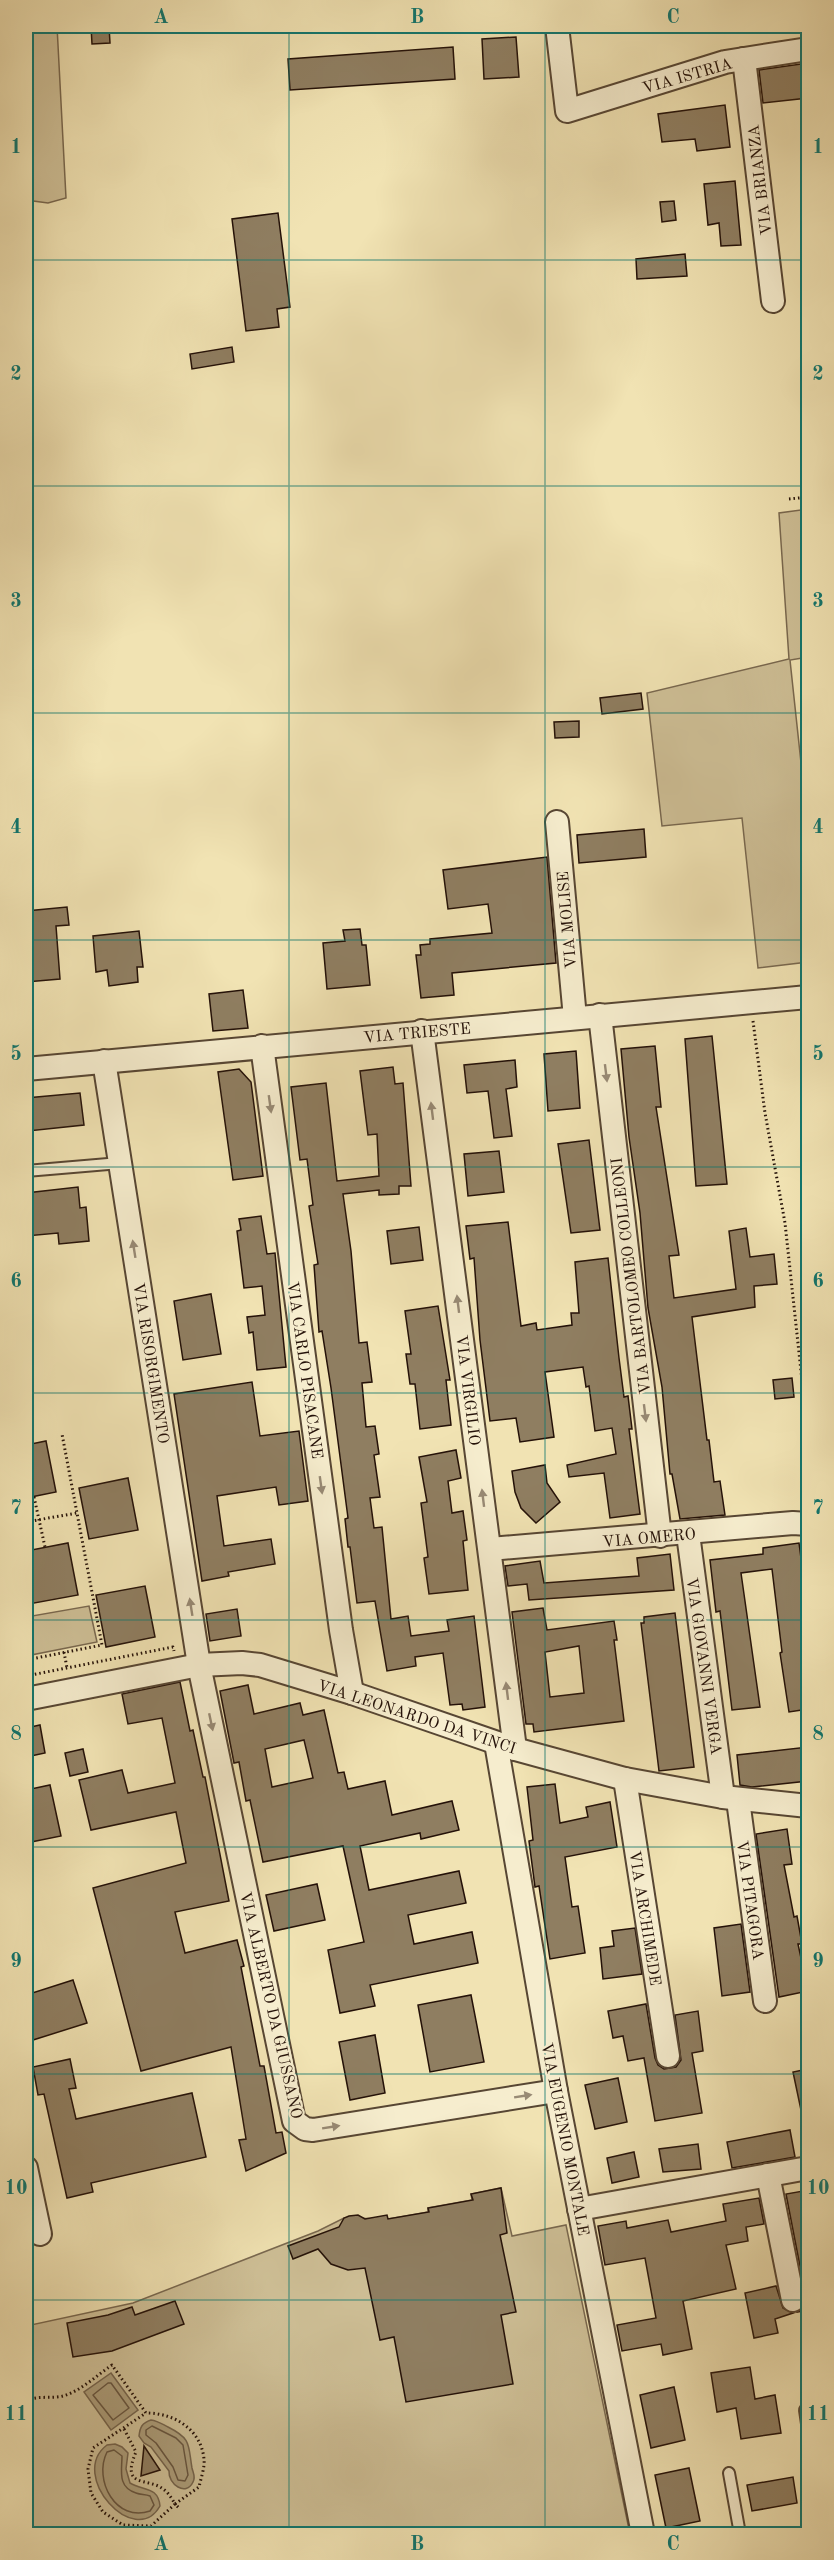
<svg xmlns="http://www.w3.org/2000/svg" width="834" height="2560" font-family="'Old Standard TT',serif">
  <rect width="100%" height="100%" fill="#f1e3b3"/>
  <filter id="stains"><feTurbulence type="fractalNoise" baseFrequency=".00333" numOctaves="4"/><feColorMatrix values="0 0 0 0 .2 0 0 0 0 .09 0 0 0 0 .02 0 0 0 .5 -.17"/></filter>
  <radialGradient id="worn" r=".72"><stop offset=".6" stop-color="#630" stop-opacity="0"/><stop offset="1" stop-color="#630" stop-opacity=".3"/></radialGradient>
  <!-- green -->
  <g fill="#cebf96" stroke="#79684f" stroke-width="1.5">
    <path d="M26,26H57L66,198L48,203L26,200Z"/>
    <path d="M808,509V657L790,660L808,828V962L758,968L742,818L662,826L647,693L789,659L779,513Z"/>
    <path d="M89,1606L97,1642L31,1655L26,1617Z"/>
    <path d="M501,2188L512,2236L566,2225L630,2534H26V2326L133,2303L318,2231L344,2218L388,2219L428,2212V2208L472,2200L471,2194Z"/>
  </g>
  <!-- water -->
  <g fill="#ab9c79" stroke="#75644c" stroke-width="1.5">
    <path d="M111,2373L138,2410L111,2430L84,2392Z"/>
    <path d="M151,2420C158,2421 162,2424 168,2427C192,2439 188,2445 192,2468C193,2473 196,2477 193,2482C186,2497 168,2484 169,2471L151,2447L144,2443L139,2436C140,2427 142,2423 151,2420Z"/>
    <path d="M115,2444L122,2447L128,2453L126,2469L130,2483C143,2491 158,2486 160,2506C135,2550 67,2475 107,2445Z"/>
  </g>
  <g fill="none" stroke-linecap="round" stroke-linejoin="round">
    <!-- shore -->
    <g stroke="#685640" stroke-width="1.5">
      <path d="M108,2383H111L129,2408L113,2420L93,2395Z"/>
      <path d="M152,2426L176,2438L183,2445L188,2475L185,2481L178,2480L173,2467L156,2443L146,2435V2430Z"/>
      <path d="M114,2450L122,2456C122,2470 117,2487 136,2493C141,2495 145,2494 150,2496L154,2505L150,2511C116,2523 93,2480 107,2452Z"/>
    </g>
  </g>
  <!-- building -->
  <g fill="#8f7e61" stroke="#241108" stroke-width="1.5" fill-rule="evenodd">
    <path d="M91,26H109L110,43L92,44Z"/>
    <path d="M516,37L519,77L484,79L482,39Z"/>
    <path d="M453,47L455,79L290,90L288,59Z"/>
    <path d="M808,63V98L763,103L759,70Z"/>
    <path d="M725,105L730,147L697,151L695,139L662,142L658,114Z"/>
    <path d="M735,181L741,245L721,246L719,223L708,225L704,184Z"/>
    <path d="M674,201L676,220L662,222L660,202Z"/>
    <path d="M278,213L290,307L277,309L279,327L246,331L232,219Z"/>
    <path d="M685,254L687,276L637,279L636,259Z"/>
    <path d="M232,347L234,362L192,369L190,354Z"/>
    <path d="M641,693L643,709L602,714L600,698Z"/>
    <path d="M579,721V737L555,738L554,722Z"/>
    <path d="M644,829L646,857L579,863L577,835Z"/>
    <path d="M547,857L556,963L452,973L454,995L421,998L416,955H421L420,945L430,944V939L492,933L488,904L448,909L443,870Z"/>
    <path d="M67,907L69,925L56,926L60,979L26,982V911Z"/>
    <path d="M360,929L362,945H366L370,985L327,989L323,943L345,941L343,930Z"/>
    <path d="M139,931L143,967H137L138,982L109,986L107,970L96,972L93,936Z"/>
    <path d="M243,990L248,1028L213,1031L209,994Z"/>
    <path d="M712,1036L727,1184L696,1186L685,1039Z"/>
    <path d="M655,1046L661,1107H656L679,1255L669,1256L674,1298L736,1289L729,1231L746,1228L750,1257L774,1254L777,1284L754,1286L755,1307L692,1317L707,1440H709L714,1482L720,1481L725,1515L680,1519L672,1474H670L662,1387L648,1308L640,1213L629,1137L621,1049Z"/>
    <path d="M576,1051L580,1108L548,1111L544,1054Z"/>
    <path d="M515,1060L517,1087L506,1089L512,1136L494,1138L488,1091L467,1093L464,1065Z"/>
    <path d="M393,1067L395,1084L403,1083L411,1186H399V1194L379,1195V1190L343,1194L351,1251L359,1343L367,1342L372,1382L362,1383L366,1427L375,1426L379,1454L374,1455L380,1497L370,1498L374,1528L382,1527L391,1619L408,1616L411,1636L449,1631L447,1620L474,1616L485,1707L463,1710L462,1704L450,1705L443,1653L415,1657L416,1666L387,1671L375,1601L357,1603L350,1547H348L345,1519L348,1518L331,1388L322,1331L319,1332L314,1265L318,1264L309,1206L313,1205L307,1159L300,1160L291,1087L326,1083L337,1181L379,1176L377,1134L368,1135L360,1071Z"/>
    <path d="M239,1069L251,1082L263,1176L233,1180L218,1072Z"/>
    <path d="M80,1093L84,1125L28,1131L26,1098Z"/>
    <path d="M589,1140L600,1230L571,1233L558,1144Z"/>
    <path d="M499,1151L504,1192L468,1196L464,1154Z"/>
    <path d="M78,1187L80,1208L86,1207L89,1241L59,1244L58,1233L26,1236V1193Z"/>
    <path d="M261,1216L267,1254L275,1253L286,1367L257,1370L253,1332L249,1333L247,1317L265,1315L262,1286L244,1288L237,1231L241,1230L239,1219Z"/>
    <path d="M508,1222L521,1326L536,1323L537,1330L572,1325L571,1313H579L575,1262L608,1258L619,1358L624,1397L628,1396L632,1429H629L640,1514L610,1518L604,1473L569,1477L567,1465L616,1454L612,1428L595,1431L589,1386L586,1387L583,1367L545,1372L554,1437L520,1442L516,1418L490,1421L480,1340L474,1258L470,1259L466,1226Z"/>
    <path d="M419,1227L423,1260L391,1264L387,1231Z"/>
    <path d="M211,1294L221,1354L183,1360L174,1301Z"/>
    <path d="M438,1306L450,1380H446L451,1425L420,1429L415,1384H410L406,1354H411L405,1311Z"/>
    <path d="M792,1378L794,1397L775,1399L773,1380Z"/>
    <path d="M252,1382L260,1436L299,1431L308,1501L279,1505L276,1487L217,1496L224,1546L271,1539L275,1564L228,1572L229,1576L202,1581L174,1394Z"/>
    <path d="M46,1441L56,1492L26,1498V1445Z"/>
    <path d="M456,1450L461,1478L448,1481L452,1513L463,1511L467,1540L463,1541L468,1590L429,1594L424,1558L428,1557L421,1503L427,1502L419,1457Z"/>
    <path d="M545,1465L547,1483L560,1502L536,1523L521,1508L515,1492L512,1471Z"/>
    <path d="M128,1478L138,1530L89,1539L79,1488Z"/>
    <path d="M68,1543L78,1595L29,1604L26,1587V1551Z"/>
    <path d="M799,1543L804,1581L807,1580L808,1589V1709L789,1712L780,1653L782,1652L772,1569L741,1573L760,1707L732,1710L720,1611L716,1612L710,1560L763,1554V1548Z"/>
    <path d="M670,1554L674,1590L529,1600L527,1584L508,1586L505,1566L540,1561L544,1583L639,1576L637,1558Z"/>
    <path d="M145,1586L155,1637L106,1647L96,1595Z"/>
    <path d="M543,1608L547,1630L614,1621L617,1640H614L624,1721L534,1732L533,1724H526L512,1612ZM579,1646L584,1693L550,1697L545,1652Z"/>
    <path d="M237,1609L241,1636L210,1641L206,1614Z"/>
    <path d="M675,1613L694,1767L659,1771L641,1623H644V1617Z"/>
    <path d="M180,1682L190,1731L193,1730L203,1777H205L229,1901L175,1912L185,1953L237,1940L244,1966L241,1967L260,2066H264L276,2133L282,2132L286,2153L246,2171L239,2140L246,2139L231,2047L141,2071L93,1888L186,1863L176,1812L91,1830L79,1780L122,1770L128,1793L175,1783L162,1718L128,1724L122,1694Z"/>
    <path d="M248,1685L254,1714L300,1703L303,1715L324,1710L338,1773L344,1772L348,1789L385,1781L392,1815L452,1801L459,1830L421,1839L420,1833L360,1846L369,1890L459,1871L466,1903L408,1915L414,1944L472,1932L478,1963L370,1985L375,2006L340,2013L328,1950L364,1942L343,1846L263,1862L250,1800L246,1801L239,1762L234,1763L220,1691ZM304,1740L313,1778L272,1787L265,1749Z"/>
    <path d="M40,1725L45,1753L26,1757V1728Z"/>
    <path d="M808,1747V1781L752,1787L740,1785L737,1755Z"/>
    <path d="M83,1749L88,1772L70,1776L65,1753Z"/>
    <path d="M555,1784L560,1823L588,1817L586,1807L610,1802L617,1847L565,1857L572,1907L578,1906L585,1953L550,1959L539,1886L535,1887L529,1841L533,1840L527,1787Z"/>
    <path d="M50,1785L61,1836L26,1843V1790Z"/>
    <path d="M787,1829L792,1864L784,1865L794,1917L797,1916L802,1944H798L808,1991L779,1997L756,1834Z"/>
    <path d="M317,1884L325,1920L274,1931L266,1895Z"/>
    <path d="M741,1924L750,1992L722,1996L714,1928Z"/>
    <path d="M635,1928L642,1974L603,1979L600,1948L614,1946L612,1931Z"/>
    <path d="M73,1980L87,2023L33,2040L28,2025L30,2024L26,2007V1995Z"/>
    <path d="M471,1995L484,2062L430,2072L418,2005Z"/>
    <path d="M646,2004L655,2058L658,2065L664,2069L676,2067L681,2060L675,2015L698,2011L703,2051L692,2053L702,2113L655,2121L644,2058L628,2061L623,2036L613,2038L608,2011Z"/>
    <path d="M375,2035L385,2093L350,2100L339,2042Z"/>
    <path d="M70,2059L76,2088L69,2089L76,2119L192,2093L206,2157L91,2183L93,2192L67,2198L44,2094L38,2095L33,2067Z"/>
    <path d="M808,2069V2114L802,2115L793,2072Z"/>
    <path d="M618,2078L627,2122L595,2129L585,2085Z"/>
    <path d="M790,2130L795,2157L732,2168L727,2142Z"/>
    <path d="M698,2144L701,2169L663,2172L659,2149Z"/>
    <path d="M634,2152L639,2177L612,2183L607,2158Z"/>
    <path d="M501,2188L507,2233L500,2235L516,2312L501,2315L513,2384L406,2402L394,2337L380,2340L365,2268L348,2270L331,2264L318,2249L293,2259L288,2246L339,2227L344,2218L349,2216L358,2215L365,2219L387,2215L388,2219L429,2212L428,2208L473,2200L471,2194Z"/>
    <path d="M803,2191L808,2218V2310L798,2312L806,2305V2297L786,2194Z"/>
    <path d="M759,2198L764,2224L746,2227L748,2241L726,2245L736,2289L683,2301L692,2349L663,2355L661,2344L622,2351L617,2325L656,2318L645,2258L605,2265L598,2226L626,2221L627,2228L668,2220L671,2232L726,2221L723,2204Z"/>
    <path d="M776,2286L783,2308L793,2313L775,2319L778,2333L754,2338L745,2293Z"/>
    <path d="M175,2301L184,2324L112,2351L73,2357L67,2323L108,2315L132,2307L135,2315Z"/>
    <path d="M750,2367L755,2399L775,2395L781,2433L741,2439L736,2408L717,2412L711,2373Z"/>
    <path d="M674,2387L685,2440L651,2448L640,2395Z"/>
    <path d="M144,2446L160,2470L141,2476Z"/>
    <path d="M689,2468L700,2521L666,2528L655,2475Z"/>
    <path d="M793,2477L797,2503L752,2511L747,2485Z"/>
  </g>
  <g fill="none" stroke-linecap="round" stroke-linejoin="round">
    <defs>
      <g id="service">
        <path d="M26,1171L120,1163"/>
        <path d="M805,2410L808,2431"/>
        <path d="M729,2473L740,2534"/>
      </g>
      <g id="minor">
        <path d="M557,26L567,111L725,62L808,49"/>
        <path d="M744,59L773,301"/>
        <path d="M557,822L575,1018"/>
        <path d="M600,1015L660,1536"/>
        <path d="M422,1031L515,1749"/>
        <path d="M262,1046L341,1630L352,1693"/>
        <path d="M104,1061L199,1665L294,2121L305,2129L313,2130L556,2091"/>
        <path d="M26,1069L808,997"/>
        <path d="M688,1534L723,1797"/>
        <path d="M490,1549L793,1523L808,1524"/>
        <path d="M26,1699L199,1665L242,1663L260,1665L352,1693L515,1749L625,1779L723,1797L808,1806"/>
        <path d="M496,1743L556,2091L643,2534"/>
        <path d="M625,1779L668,2056"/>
        <path d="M738,1800L765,2001"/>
        <path d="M26,2168L40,2234"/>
        <path d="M768,2175L793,2300"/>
        <path d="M579,2209L808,2168"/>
      </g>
    </defs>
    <!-- service casing -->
    <use href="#service" stroke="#574633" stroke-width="14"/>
    <!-- minor casing -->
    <use href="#minor" stroke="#574633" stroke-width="26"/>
    <!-- path -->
    <g stroke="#241108" stroke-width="3" stroke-dasharray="1.5 3" stroke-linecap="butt">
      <path d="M789,499L808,497"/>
      <path d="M753,1021L765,1113L785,1223L808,1436"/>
      <path d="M34,1497L45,1547"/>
      <path d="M26,1522L77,1513"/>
      <path d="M64,1652L67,1668"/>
      <path d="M26,1657V1660L102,1645L62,1434"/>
      <path d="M26,1676L173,1647L174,1651"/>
      <path d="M26,2401C37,2395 51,2399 63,2396C81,2391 97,2375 112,2365L146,2413C174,2413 201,2429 204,2459C205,2467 201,2478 199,2487L175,2504L179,2508"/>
      <path d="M124,2429L136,2452C120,2489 148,2477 163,2489C168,2492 172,2499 175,2504L151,2526L123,2525L103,2512L91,2493L88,2469L93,2448L146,2413"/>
    </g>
    <!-- service -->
    <use href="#service" stroke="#f6edce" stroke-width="10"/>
    <!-- minor -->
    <use href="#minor" stroke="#f6edce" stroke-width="22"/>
  </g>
  <!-- one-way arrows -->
  <defs><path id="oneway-solid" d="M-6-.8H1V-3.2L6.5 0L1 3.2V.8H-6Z" transform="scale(1.5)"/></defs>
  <g fill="#988a75">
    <use href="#oneway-solid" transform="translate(606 1073) rotate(83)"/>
    <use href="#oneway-solid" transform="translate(270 1104) rotate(82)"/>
    <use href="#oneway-solid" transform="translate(432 1111) rotate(-97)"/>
    <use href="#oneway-solid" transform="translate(134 1249) rotate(-99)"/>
    <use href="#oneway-solid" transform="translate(458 1304) rotate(-97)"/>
    <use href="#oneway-solid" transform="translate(645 1413) rotate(83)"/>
    <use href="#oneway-solid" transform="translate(321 1485) rotate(82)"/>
    <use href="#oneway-solid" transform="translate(483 1498) rotate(-97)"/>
    <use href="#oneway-solid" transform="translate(191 1607) rotate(-99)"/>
    <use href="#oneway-solid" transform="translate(507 1691) rotate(-97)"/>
    <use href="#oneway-solid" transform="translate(211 1722) rotate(78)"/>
    <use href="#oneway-solid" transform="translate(523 2096) rotate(-9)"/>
    <use href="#oneway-solid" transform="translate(331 2127) rotate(-9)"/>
  </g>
  <!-- grid -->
  <path fill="none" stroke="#0f766e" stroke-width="1.5" stroke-opacity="0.55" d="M289,26V2534M545,26V2534M26,260H808M26,486H808M26,713H808M26,940H808M26,1167H808M26,1393H808M26,1620H808M26,1847H808M26,2074H808M26,2300H808"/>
  <g text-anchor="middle" stroke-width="4.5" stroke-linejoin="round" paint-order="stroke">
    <!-- street labels -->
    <g font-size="16" fill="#241108" stroke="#f6edce">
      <text transform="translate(687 75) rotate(-16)" y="6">VIA ISTRIA</text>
      <text transform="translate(759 180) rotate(-97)" y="6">VIA BRIANZA</text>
      <text transform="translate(566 920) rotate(-95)" y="6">VIA MOLISE</text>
      <text transform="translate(417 1032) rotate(-5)" y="6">VIA TRIESTE</text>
      <text transform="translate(630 1276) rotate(-97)" y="6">VIA BARTOLOMEO COLLEONI</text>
      <text transform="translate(152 1363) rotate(81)" y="6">VIA RISORGIMENTO</text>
      <text transform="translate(306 1370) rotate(82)" y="6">VIA CARLO PISACANE</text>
      <text transform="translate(469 1390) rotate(83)" y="6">VIA VIRGILIO</text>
      <text transform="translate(649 1537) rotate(-5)" y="6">VIA OMERO</text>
      <text transform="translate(705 1666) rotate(82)" y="6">VIA GIOVANNI VERGA</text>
      <text transform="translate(417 1716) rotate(18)" y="6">VIA LEONARDO DA VINCI</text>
      <text transform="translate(751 1900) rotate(82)" y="6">VIA PITAGORA</text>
      <text transform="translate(646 1918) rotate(81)" y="6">VIA ARCHIMEDE</text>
      <text transform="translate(272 2005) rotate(77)" y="6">VIA ALBERTO DA GIUSSANO</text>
      <text transform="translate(566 2139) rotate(79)" y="6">VIA EUGENIO MONTALE</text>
    </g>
  </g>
  <!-- margin -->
  <rect width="834" height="2560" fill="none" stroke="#f1e3b3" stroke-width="66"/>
  <rect x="33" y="33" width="768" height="2494" fill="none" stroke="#0f766e" stroke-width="2"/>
  <g font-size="20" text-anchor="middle" font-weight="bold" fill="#0f766e">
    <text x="161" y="23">A</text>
    <text x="417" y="23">B</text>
    <text x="673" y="23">C</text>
    <text x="16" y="153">1</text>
    <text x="818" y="153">1</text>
    <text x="16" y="380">2</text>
    <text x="818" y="380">2</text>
    <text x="16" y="607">3</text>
    <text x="818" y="607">3</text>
    <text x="16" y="833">4</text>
    <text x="818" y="833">4</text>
    <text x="16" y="1060">5</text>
    <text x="818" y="1060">5</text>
    <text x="16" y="1287">6</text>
    <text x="818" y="1287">6</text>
    <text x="16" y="1514">7</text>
    <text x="818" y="1514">7</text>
    <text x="16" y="1740">8</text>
    <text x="818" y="1740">8</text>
    <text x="16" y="1967">9</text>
    <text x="818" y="1967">9</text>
    <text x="16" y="2194">10</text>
    <text x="818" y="2194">10</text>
    <text x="16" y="2420">11</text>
    <text x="818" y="2420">11</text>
    <text x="161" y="2550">A</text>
    <text x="417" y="2550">B</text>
    <text x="673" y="2550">C</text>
  </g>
  <rect width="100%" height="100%" filter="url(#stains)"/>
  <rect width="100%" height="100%" fill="url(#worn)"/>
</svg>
